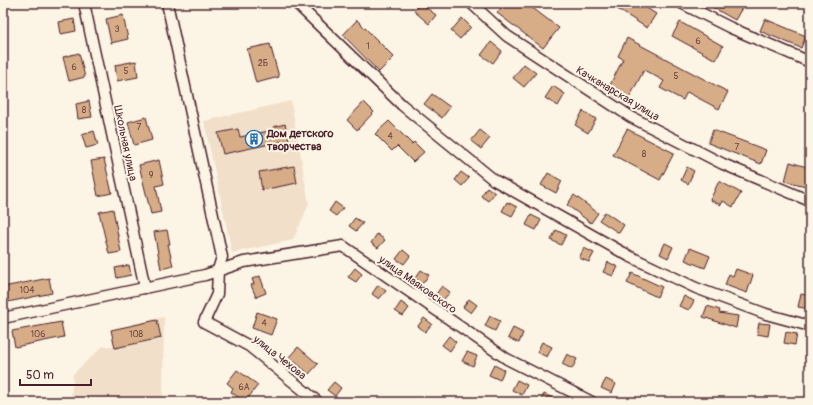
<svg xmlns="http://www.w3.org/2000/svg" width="813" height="405" font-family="Pangolin,sans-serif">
  <rect width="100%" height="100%" fill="#fcf5e5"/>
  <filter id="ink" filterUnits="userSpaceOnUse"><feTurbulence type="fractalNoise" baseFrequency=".025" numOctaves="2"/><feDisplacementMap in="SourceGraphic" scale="8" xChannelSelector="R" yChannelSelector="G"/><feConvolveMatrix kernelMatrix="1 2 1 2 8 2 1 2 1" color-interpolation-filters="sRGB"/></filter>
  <g filter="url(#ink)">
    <!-- built -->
    <g fill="#f1dfc9">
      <path d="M291,101L309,204L293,240L232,253L204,121Z"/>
      <path d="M164,317L163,402H71L73,374L103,346H116L113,329Z"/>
    </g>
    <!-- building -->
    <g fill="#d7ad88" stroke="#4a1f2b">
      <path d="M420,3L436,15L429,24L414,11Z"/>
      <path d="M505,3H526L559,28L543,48L497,13Z"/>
      <path d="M608,3H639L656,14L647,28Z"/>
      <path d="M705,3H732L742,8L735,20Z"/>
      <path d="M123,15L128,39L111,43L106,19Z"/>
      <path d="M462,18L471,27L460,39L451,31Z"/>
      <path d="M74,19L76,31L61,34L59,22Z"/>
      <path d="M765,19L806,36L801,48L760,31Z"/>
      <path d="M357,20L394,57L379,72L343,35Z"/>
      <path d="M680,22L723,46L716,60L672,36Z"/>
      <path d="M627,38L728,92L719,109L687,92L683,100L660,88L664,81L644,70L627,102L607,91L623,59L618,56Z"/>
      <path d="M491,42L502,51L493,63L481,55Z"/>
      <path d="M270,44L279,77L256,83L247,49Z"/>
      <path d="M79,53L85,77L69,81L63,57Z"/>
      <path d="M136,61L138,77L117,81L115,65Z"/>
      <path d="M524,64L536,73L524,87L513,78Z"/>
      <path d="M553,86L565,94L558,106L545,98Z"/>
      <path d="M432,94L450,107L442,118L424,104Z"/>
      <path d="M89,101L92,117L78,119L76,104Z"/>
      <path d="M364,102L374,112L357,130L347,120Z"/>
      <path d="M583,111L596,119L588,133L575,125Z"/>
      <path d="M146,117L152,140L134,145L128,122Z"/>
      <path d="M389,121L412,144L414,142L424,152L413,162L397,146L392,151L375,134Z"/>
      <path d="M285,124L289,140L223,154L218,133L238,129L240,137L274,130L273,127Z"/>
      <path d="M627,129L674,153L660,180L613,155Z"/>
      <path d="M480,130L490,138L481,149L471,141Z"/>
      <path d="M713,130L766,150L761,164L708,143Z"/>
      <path d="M94,131L98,145L86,148L82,135Z"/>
      <path d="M104,159L112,193L98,196L91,161Z"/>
      <path d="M159,160L164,184L156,186L161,212L151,214L139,165Z"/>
      <path d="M790,162L810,168V187L785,181Z"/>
      <path d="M294,166L297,183L262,190L259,172Z"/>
      <path d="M687,167L694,171L688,184L681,180Z"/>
      <path d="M461,172L469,178L462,186L455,180Z"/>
      <path d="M548,173L562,181L556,193L541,185Z"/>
      <path d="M719,181L741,193L733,207L723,201L721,205L710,200Z"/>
      <path d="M487,187L495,193L488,201L481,196Z"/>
      <path d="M574,195L598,213L591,223L567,205Z"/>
      <path d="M335,202L343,208L336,216L329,211Z"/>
      <path d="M507,202L517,207L512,216L502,211Z"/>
      <path d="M113,209L121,252L109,254L99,212Z"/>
      <path d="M605,212L624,225L619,233L599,220Z"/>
      <path d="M531,215L541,220L536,230L526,225Z"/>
      <path d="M355,218L363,223L356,231L349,226Z"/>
      <path d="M167,230L170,244H168L173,266L161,269L154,232Z"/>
      <path d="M556,230L566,235L561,245L551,240Z"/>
      <path d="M377,234L385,240L378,248L371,243Z"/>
      <path d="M665,243L673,247L668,258L660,254Z"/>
      <path d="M584,248L594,253L589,262L579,258Z"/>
      <path d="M690,248L710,256L705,268L685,260Z"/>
      <path d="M403,250L410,256L404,264L396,259Z"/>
      <path d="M608,262L618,267L613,276L603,272Z"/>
      <path d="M129,265L131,275L117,278L115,268Z"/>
      <path d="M355,268L362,274L356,282L348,277Z"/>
      <path d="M736,269L753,275L747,293L725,285L729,274L733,276Z"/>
      <path d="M421,270L429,275L422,284L415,278Z"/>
      <path d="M632,273L662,287L657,297L627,283Z"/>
      <path d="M260,276L266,293L256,297L251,285L254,284L252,279Z"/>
      <path d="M49,278L52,293L3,303V287Z"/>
      <path d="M378,285L386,291L379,299L372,294Z"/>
      <path d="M442,286L450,292L443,300L436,294Z"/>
      <path d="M801,294L810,296V309L798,307Z"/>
      <path d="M684,296L694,301L689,310L679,306Z"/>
      <path d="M469,299L477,305L471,313L463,307Z"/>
      <path d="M401,302L409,308L403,316L395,311Z"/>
      <path d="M707,306L720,310L719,313L738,316L736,328L703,317Z"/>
      <path d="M257,312L277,319L271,335L252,328Z"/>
      <path d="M490,316L500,321L495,331L485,326Z"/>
      <path d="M424,318L432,324L425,332L418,326Z"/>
      <path d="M157,320L161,338L115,348L111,330Z"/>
      <path d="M61,322L64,337L15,347L12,331Z"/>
      <path d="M759,323L770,324L768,336L757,334Z"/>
      <path d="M513,328L523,333L519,343L508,338Z"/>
      <path d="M786,332L797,334L795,345L784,343Z"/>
      <path d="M449,336L456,342L450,351L442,345Z"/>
      <path d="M542,342L552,347L547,357L537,352Z"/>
      <path d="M298,347L318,364L309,374L289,357Z"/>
      <path d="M467,352L477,356L473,366L462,361Z"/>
      <path d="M567,354L577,359L572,369L562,364Z"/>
      <path d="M494,365L504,370L500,380L489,375Z"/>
      <path d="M237,370L258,385L245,402L231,392L233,388L227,383Z"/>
      <path d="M606,379L616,384L612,393L601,388Z"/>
      <path d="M517,380L527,385L522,395L512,390Z"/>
      <path d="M334,382L341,388L335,396L327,390Z"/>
      <path d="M544,394L561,402H540Z"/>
    </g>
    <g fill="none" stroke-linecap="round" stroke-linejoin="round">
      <defs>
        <g id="street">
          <path d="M84,3L145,288"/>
          <path d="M167,3L222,257L218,270L217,294L204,322L249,346L318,402"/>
          <path d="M296,3L402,105L494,180L629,256L696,288L766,314L810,326"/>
          <path d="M471,3L507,36L631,117L723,164L810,201"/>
          <path d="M681,3L731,28L810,62"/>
          <path d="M3,318L205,275L244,262L343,246L507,359L592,402"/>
        </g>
      </defs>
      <!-- street casing -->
      <use href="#street" stroke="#4a1f2b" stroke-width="13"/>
      <!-- street -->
      <use href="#street" stroke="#fcf5e5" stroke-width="10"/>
    </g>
  </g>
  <!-- icons -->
  <defs>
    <symbol id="building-ring" viewBox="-11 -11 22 22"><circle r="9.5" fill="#fcf5e5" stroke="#1f6fb2" stroke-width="1.5"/><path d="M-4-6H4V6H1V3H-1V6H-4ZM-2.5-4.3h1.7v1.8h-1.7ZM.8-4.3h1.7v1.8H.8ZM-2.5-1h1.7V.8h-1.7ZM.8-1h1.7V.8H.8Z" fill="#1f6fb2"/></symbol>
  </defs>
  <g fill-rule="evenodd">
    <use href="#building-ring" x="244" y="129" width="20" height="20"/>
  </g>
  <g text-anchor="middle" stroke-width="4" stroke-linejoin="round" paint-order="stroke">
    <!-- number labels -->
    <g font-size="9" fill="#6d4242">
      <text x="117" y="32">3</text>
      <text x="698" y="44">6</text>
      <text x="368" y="49">1</text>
      <text x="263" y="66">2Б</text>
      <text x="74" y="70">6</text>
      <text x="126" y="74">5</text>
      <text x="676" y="79">5</text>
      <text x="84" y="113">8</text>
      <text x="139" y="130">7</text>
      <text x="390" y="139">4</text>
      <text x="737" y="150">7</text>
      <text x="644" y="157">8</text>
      <text x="151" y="178">9</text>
      <text x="27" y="293">104</text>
      <text x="264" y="326">4</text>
      <text x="38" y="337">106</text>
      <text x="136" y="337">108</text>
      <text x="244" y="390">6А</text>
    </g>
    <!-- street labels -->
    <g font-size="11" fill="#4a1f2b" stroke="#fcf5e5">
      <text transform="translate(618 93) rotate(31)" y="4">Качканарская улица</text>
      <text transform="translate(126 143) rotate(78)" y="4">Школьная улица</text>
      <text transform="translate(418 284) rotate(35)" y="4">улица Маяковского</text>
      <text transform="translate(280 357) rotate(38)" y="4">улица Чехова</text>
    </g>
    <!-- poi labels -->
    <g font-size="11" font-weight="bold" fill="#4a1f2b" stroke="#fcf5e5" text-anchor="start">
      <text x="267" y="137">Дом детского<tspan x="267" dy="13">творчества</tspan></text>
    </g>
  </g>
  <!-- margin -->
  <rect width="813" height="405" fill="none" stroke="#fcf5e5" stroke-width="16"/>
  <rect x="8" y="8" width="797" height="389" fill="none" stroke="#4a1f2b" stroke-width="1.5" filter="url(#ink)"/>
  <!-- scale -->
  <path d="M20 379v6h71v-6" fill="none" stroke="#4a1f2b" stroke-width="2"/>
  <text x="26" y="379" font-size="12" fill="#4a1f2b" stroke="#fcf5e5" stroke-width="3" paint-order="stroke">50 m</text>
</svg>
